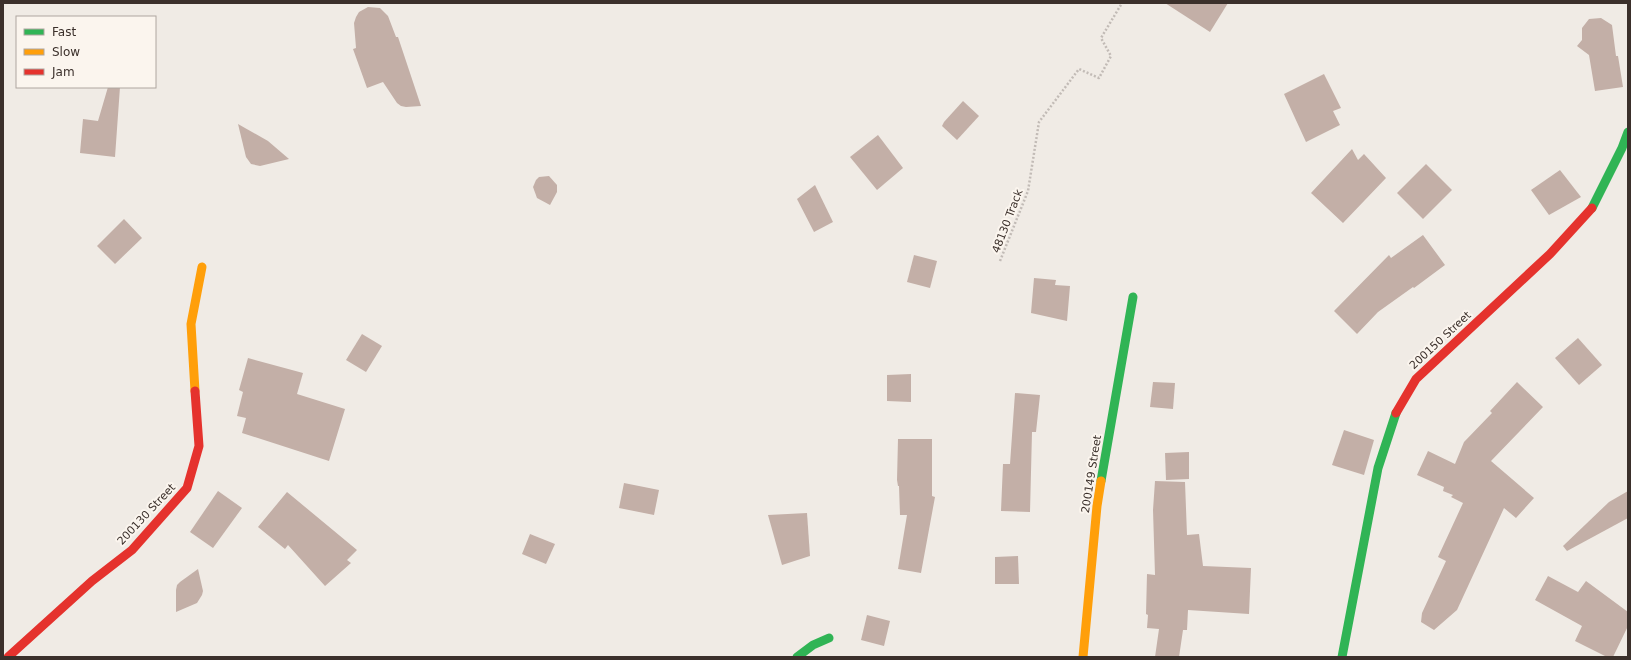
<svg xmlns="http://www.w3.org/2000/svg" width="1631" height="660" font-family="'DejaVu Sans',sans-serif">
  <rect width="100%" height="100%" fill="#f0ebe5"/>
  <!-- building -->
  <g fill="#c3afa7">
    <path d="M1165,3H1228L1210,32Z"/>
    <path d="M368,7L380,8L388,16L396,37H398L421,106L406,107L401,106L397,103L383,82L367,88L353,49L356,48L354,23L356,17L359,12Z"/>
    <path d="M1601,18L1612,25L1616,56H1618L1623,87L1595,91L1589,55L1577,46L1582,40V28L1589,19Z"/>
    <path d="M1324,74L1341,108L1333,111L1340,125L1306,142L1284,94Z"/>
    <path d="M108,87H120L115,157L80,153L83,119L98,121Z"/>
    <path d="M963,101L979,116L957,140L942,126L944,122Z"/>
    <path d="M238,124L268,141L289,159L260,166L251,164L246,157Z"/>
    <path d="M878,135L903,168L877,190L850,157Z"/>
    <path d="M1352,149L1358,160L1364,154L1386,178L1343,223L1311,193Z"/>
    <path d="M1426,164L1452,190L1423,219L1397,193Z"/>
    <path d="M1560,170L1581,197L1549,215L1531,190Z"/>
    <path d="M549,176L557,185V192L550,205L537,198L533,187L536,180L539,177Z"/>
    <path d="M815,185L833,222L814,232L797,199Z"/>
    <path d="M124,219L142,238L115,264L97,246Z"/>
    <path d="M1423,235L1445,265L1414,288L1413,287L1378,312L1357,334L1334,311L1389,255L1391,258Z"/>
    <path d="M914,255L937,261L930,288L907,282Z"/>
    <path d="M1034,278L1056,280L1055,285L1070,286L1067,321L1031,313Z"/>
    <path d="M362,334L382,346L366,372L346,360Z"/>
    <path d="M1578,338L1602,365L1579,385L1555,358Z"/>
    <path d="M248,358L303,373L297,394L345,409L329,461L242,433L246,418L237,416L243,392L239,390Z"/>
    <path d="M911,374V402L887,401V375Z"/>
    <path d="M1153,382L1175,383L1173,409L1150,407Z"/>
    <path d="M1517,382L1543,407L1491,461L1534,498L1516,518L1504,508L1457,610L1434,630L1421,622L1422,613L1446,561L1438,557L1463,503L1451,497L1453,495L1443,491L1444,487L1417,475L1428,451L1455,464L1464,442L1492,413L1490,411Z"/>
    <path d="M1015,393L1040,395L1036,432H1032L1030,512L1001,511L1003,464H1010Z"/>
    <path d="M1344,430L1374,440L1364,475L1332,465Z"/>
    <path d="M898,439H932V496L935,497L921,573L898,569L907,515H900L899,486H898L897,480Z"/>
    <path d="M1189,452V479L1166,480L1165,453Z"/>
    <path d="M1155,481L1185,482L1187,535L1199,534L1203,566L1251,568L1249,614L1188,610L1187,630H1183L1179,657H1155L1159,629L1147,628L1148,615L1146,614L1147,574L1155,575L1153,510Z"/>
    <path d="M624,483L659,490L654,515L619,508Z"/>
    <path d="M218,491L242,508L213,548L190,532Z"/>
    <path d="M1628,491V518L1567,551L1563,546L1609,502Z"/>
    <path d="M287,492L357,550L347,560L351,563L325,586L288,545L285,549L258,527Z"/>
    <path d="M807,513L810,556L782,565L768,515Z"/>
    <path d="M530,534L555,544L546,564L522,554Z"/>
    <path d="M1018,556L1019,584H995V557Z"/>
    <path d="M198,569L203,591L202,595L197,603L176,612V590L177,585L180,582Z"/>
    <path d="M1548,576L1578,592L1586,581L1628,612V626L1613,657H1607L1575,641L1582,626L1535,600Z"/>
    <path d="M867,615L890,621L884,646L861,640Z"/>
  </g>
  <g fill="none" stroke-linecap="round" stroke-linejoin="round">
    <!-- path -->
    <path stroke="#c2bbb6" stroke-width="2.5" stroke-dasharray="2 2" stroke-linecap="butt" d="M1000,261L1028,191L1039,122L1079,69L1099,78L1111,56L1101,38L1122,3"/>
    <!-- fast -->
    <g stroke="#30b455" stroke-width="9">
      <path d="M1592,208L1622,148L1628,132"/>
      <path d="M1101,481L1133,297"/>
      <path d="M797,657L813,645L829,638"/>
      <path d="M1342,657L1378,468L1396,413"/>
    </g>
    <!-- slow -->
    <g stroke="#ff9f0a" stroke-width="9">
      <path d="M195,391L191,324L202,267"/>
      <path d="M1083,657L1097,506L1101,481"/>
    </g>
    <!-- jam -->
    <g stroke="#e5322d" stroke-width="9">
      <path d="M1396,413L1416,379L1550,254L1592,208"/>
      <path d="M8,657L92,581L132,550L187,488L199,446L195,391"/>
    </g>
  </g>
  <g text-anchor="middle" stroke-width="4" stroke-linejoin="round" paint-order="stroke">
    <!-- street labels -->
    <g font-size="11" fill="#3b302b" stroke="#fbf5ee">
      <text transform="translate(1007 221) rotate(-69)" y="4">48130 Track</text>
      <text transform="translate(1440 340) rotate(-43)" y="4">200150 Street</text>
      <text transform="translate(1091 474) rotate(-81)" y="4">200149 Street</text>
      <text transform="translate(146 514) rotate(-47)" y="4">200130 Street</text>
    </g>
  </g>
  <!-- border -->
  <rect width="1631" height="660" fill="none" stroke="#3b302b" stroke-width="8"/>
  <!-- legend -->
  <rect x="16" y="16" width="140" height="72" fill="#fbf5ee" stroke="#aea6a0"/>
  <rect x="24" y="29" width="20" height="6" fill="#30b455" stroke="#aea6a0"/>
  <text x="52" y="36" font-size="12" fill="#3b302b">Fast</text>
  <rect x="24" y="49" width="20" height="6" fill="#ff9f0a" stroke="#aea6a0"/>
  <text x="52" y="56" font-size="12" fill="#3b302b">Slow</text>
  <rect x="24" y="69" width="20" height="6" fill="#e5322d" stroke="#aea6a0"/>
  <text x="52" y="76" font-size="12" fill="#3b302b">Jam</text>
</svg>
